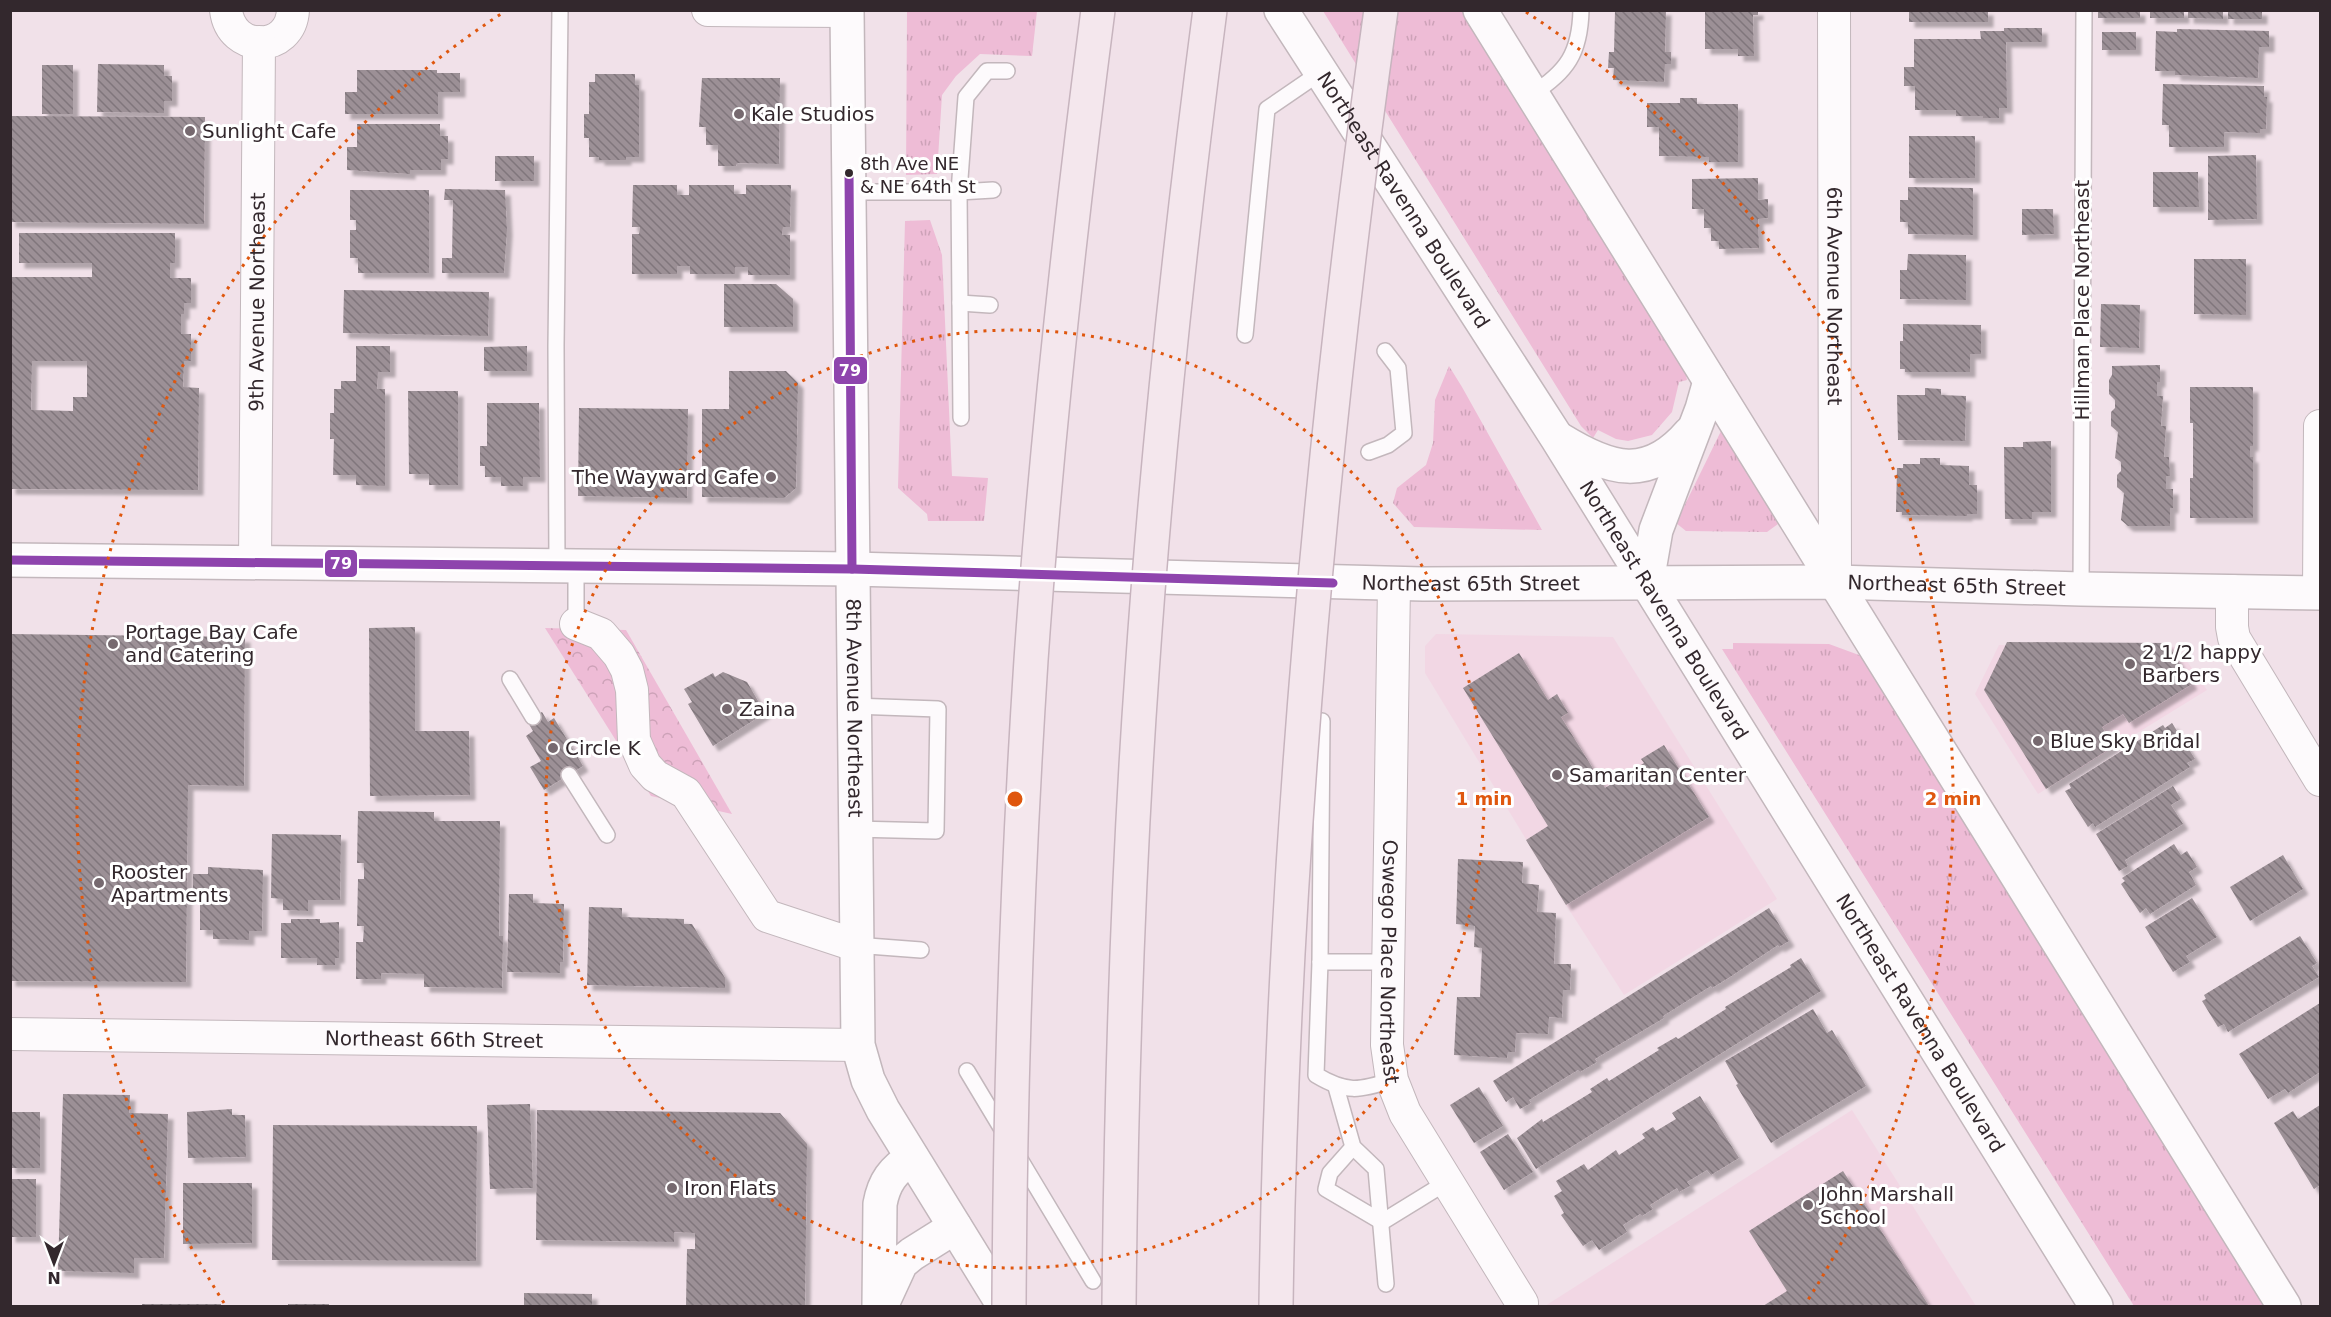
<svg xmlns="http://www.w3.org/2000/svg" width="2331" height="1317" font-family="'DejaVu Sans',sans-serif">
  <defs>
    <pattern id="grass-tufts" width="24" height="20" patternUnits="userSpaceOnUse" patternTransform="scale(1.5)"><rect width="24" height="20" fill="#eebcd6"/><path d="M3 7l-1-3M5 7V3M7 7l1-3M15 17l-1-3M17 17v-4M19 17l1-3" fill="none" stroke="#cda2b8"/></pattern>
    <pattern id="park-crowns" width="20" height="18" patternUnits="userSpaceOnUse" patternTransform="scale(1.5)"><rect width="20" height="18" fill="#eebcd6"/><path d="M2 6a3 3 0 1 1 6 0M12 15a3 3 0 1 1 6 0" fill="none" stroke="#cda2b8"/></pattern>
    <pattern id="building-back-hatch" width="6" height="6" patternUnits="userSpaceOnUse" patternTransform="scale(1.5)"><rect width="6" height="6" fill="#9c9096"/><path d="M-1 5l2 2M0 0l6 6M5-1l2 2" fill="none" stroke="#80767b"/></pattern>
    <filter id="shadow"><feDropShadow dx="5.5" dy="5.5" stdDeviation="1.5" flood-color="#0004"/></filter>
  </defs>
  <rect width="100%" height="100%" fill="#f1e1e9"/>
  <!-- built -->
  <g fill="#f2d7e4">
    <path d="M1436,634L1613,637L1777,899L1624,995L1566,905L1425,673V646Z"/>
    <path d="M1999,645L2177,647L2207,690L2038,794L1975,694Z"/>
    <path d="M1852,1110L1976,1306H1545Z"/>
  </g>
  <!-- grass -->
  <g fill="url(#grass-tufts)">
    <path d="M907,11H1037L1032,56L980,54L956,76L942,95L937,174L906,175Z"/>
    <path d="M1323,11H1463L1684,365L1687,380L1679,382L1672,412L1652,435L1628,441L1616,439L1598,430L1593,438L1581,426Z"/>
    <path d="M930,220L942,255L952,476L988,478L984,521H928L927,514L898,488L905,221Z"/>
    <path d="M1449,366L1462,387L1542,530L1414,527L1393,503L1397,488L1426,465L1433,443L1435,400Z"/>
    <path d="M1722,429L1778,524L1767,532L1686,531L1676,523Z"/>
    <path d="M1733,643L1829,644L1867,658L2273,1306H2134L1722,649H1733Z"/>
  </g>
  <!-- park -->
  <path fill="url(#park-crowns)" d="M545,628L626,630L732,814L651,796Z"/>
  <!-- building -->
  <g fill="url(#building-back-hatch)" fill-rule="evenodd" filter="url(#shadow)">
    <path d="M1615,10H1666L1665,52H1671V64H1665L1664,82L1613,80L1614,68H1608L1609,52H1614Z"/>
    <path d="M1705,10H1758V15H1753L1754,56H1738V49H1705Z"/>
    <rect x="1909" y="10" width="79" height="12"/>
    <rect x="2098" y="10" width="42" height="8"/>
    <rect x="2150" y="10" width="34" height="8"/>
    <path d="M2188,10H2223V19L2188,18Z"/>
    <rect x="2228" y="10" width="34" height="9"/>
    <path d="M2004,28H2042V42H2006L2007,108H1999V118H1983V116H1956V110H1915V86H1904V67H1914V39H1981L1980,31H2004Z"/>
    <path d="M2177,29L2269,31V47H2259L2258,78L2175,75V71H2155L2156,31L2177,32Z"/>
    <rect x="2102" y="32" width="34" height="18"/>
    <path d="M98,64L164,65V76H172V101H164V113L97,112Z"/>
    <rect x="42" y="65" width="31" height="49"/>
    <path d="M357,70H437V73H460V92H438V114H345V92H357Z"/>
    <path d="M595,74H635V85H639V157H626V160H599V157H589V138H584V114H589V82H595Z"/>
    <path d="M702,78H780L779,164L737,163L736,166H718V145H706V127H699Z"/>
    <path d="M2163,84L2264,86V97H2267L2266,129H2260V133L2224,132V147H2169V125H2162Z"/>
    <path d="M1680,98H1697V104H1738V162H1709V157L1659,156V127H1647V103H1680Z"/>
    <path d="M10,116L205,117L204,224L10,222Z"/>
    <path d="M357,124H440V136H448V159H441V170H410V174L347,170V147H357Z"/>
    <rect x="1909" y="136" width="66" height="42"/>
    <path d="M2256,155L2257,219L2208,220V156Z"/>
    <rect x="495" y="156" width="39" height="25"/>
    <path d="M2153,172H2198L2199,207H2153Z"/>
    <path d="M1758,178V200L1768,199V218L1758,219L1759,248L1719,249V241H1711V228H1704V209H1692V179Z"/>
    <path d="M633,185H677V195H689V185H734V194H746V185H791L790,227H783L782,235H790V275H748V267H735V274H690V266H677V274H632V234H639L640,227H632Z"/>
    <path d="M1908,187L1973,188V235L1908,234V222H1900V200H1908Z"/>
    <path d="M445,189L505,190L507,230L504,273H442V258H452L453,200H444Z"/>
    <path d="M350,190H429V273H358V258H350V230H356V220H350Z"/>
    <path d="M2022,209H2053L2054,234L2022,235Z"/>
    <path d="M19,233H175V263H170V278H191V303H184V314H181V334H191V361H184L183,387L199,388L198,490L10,489V277H92V263H19ZM32,361H87V397H73V411L31,410Z"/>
    <path d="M1908,254L1966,255V300L1900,299V270H1907Z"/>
    <path d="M2194,259H2246V315L2194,314Z"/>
    <path d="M724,284H776L793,299V327H724Z"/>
    <path d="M344,290L489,292L488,336L343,333Z"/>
    <path d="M2101,304L2140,305L2139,348L2100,347Z"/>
    <path d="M1903,324L1981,325V354H1970V372H1905V369H1900V341H1903Z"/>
    <path d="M356,346H390V372H378L377,389H385V486L356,485V475H333L334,439H330V413H334V389H341V381H356Z"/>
    <path d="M527,346V371H484V347Z"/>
    <path d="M2160,365V382H2157V396H2163L2161,426H2166L2164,457H2169L2170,476H2166V489H2173V508H2170V526H2128L2121,520L2124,493L2117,487V475L2121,471V462L2115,458L2118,432L2111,426V412L2115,408V400L2109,394V380L2112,375V366Z"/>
    <path d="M729,371H786L798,383L796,488L784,498L702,497V409H729Z"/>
    <path d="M2190,387H2253V446H2250V457H2253V518H2190V478H2193V423H2190Z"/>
    <path d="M1925,388L1941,389V395L1966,396L1965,441L1898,440L1897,395H1925Z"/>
    <path d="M408,391H458V485H429V474H409Z"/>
    <path d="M487,403H539L540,477H523V486H501V477H485V466H480V446H487Z"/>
    <path d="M579,408L688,409L687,498L578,496Z"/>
    <path d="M2051,441V512H2032V519H2005L2004,447H2023V442Z"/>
    <path d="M1920,458H1940V465L1969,466V485H1977V514H1967V516L1902,515V512H1896L1897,468H1903V464H1920Z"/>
    <path d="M415,627V731H469L470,795L370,796L369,628Z"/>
    <path d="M10,634L245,637L244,786L188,785L186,982L10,981Z"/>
    <path d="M2007,642L2167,643L2192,684L2129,723L2123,714L2102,727L2114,746L2046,789L1984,690Z"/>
    <path d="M1519,653L1548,700L1557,694L1568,713L1561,717L1605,788L1644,763L1641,759L1664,745L1709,817L1566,905L1526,840L1548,826L1463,688Z"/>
    <path d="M723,672L747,682L765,713L713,746L688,704L692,702L684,689L713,673L715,677Z"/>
    <path d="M542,712L548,722L554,718L583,766L544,790L530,767L541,761L526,736L533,731L527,721Z"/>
    <path d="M2172,723L2195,759L2187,763L2190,767L2095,827L2093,823L2088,827L2065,791L2071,788L2069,784L2163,725L2165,728Z"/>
    <path d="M2173,786L2181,799L2171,805L2183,824L2125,860L2128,866L2119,871L2096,834Z"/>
    <path d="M358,811L434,812V821H500L499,936H503L502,988L424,987V974L381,973V979H356V942H363L364,926H357L358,879H364V863H357Z"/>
    <path d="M272,834L341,835L340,900H308V911L283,910V899L271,898Z"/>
    <path d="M2174,844L2181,855L2187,851L2197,867L2189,872L2196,885L2150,914L2146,908L2140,913L2121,884L2125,881L2122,878Z"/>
    <path d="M2283,855L2303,889L2250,921L2230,887Z"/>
    <path d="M1458,859L1523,862L1522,883L1539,885L1537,912L1556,913L1554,964H1571L1570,990H1563L1562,1018L1549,1017L1548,1034L1516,1033L1515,1052H1508L1507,1058L1454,1055L1457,997H1480L1482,948L1474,947L1475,926L1456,924Z"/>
    <path d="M208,867L263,870L262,931H249V940L213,939V930H200V894H193V874H208Z"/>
    <path d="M509,894H533V903L564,904L563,962H560V973L507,972Z"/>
    <path d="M2192,898L2217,937L2186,956L2190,962L2173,972L2145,927Z"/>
    <path d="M589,907L622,908V917L684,919V924H692L725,978V988L587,985Z"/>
    <path d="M1769,908L1789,941L1779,947L1778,945L1730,977L1712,988L1711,986L1663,1016L1664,1018L1595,1059L1597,1062L1580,1072L1578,1070L1529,1100L1531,1103L1520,1109L1513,1097L1506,1102L1493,1081Z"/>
    <path d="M291,919H320V923L339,922V958H335V965H317V958H281V923H291Z"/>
    <path d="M2300,936L2317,963L2312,966L2319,977L2228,1032L2224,1024L2218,1027L2202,1001L2206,999L2204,995Z"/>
    <path d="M1801,958L1821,991L1536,1169L1517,1138L1542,1119L1543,1122L1592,1092L1590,1089L1607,1078L1609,1081L1659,1050L1657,1048L1676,1037L1678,1039L1726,1009L1725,1007L1791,967L1790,965Z"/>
    <path d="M2320,1003V1072L2288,1093L2285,1089L2268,1099L2239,1054Z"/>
    <path d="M1813,1009L1827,1033L1832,1030L1866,1086L1771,1143L1736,1085L1738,1084L1725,1061Z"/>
    <path d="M1479,1087L1503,1126L1474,1143L1450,1105Z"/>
    <path d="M63,1094L130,1095L129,1113L168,1114L164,1258H134V1273L58,1271Z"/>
    <path d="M1700,1096L1739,1158L1711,1175L1707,1170L1687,1182L1690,1186L1679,1192L1677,1188L1650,1205L1653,1209L1642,1216L1640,1214L1623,1225L1627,1232L1599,1250L1592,1240L1583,1246L1561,1215L1564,1213L1554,1196L1562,1191L1556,1181L1584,1164L1588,1170L1616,1150L1619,1155L1645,1138L1642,1134L1653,1127L1656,1131L1676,1119L1672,1113Z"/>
    <path d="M530,1104L533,1188L490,1189L487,1105Z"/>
    <path d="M2320,1105V1185L2314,1189L2274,1123L2293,1111L2298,1119Z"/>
    <path d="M232,1109V1115H245L246,1157L188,1158L187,1112Z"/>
    <path d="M537,1110L780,1113L807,1144L805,1306H686L687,1249H695V1233L674,1232V1242L536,1240Z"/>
    <rect x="10" y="1112" width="30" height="56"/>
    <path d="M273,1125L477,1126L476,1261L272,1260Z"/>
    <path d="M1508,1134L1533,1172L1504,1190L1480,1152Z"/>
    <path d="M1843,1171L1929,1306H1763L1787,1291L1749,1231Z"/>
    <rect x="10" y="1179" width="26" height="58"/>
    <path d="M183,1183H252V1243L183,1244Z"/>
    <path d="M524,1293L592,1294V1306H524Z"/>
    <rect x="142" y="1304" width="79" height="2"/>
    <rect x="288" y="1304" width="41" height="2"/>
  </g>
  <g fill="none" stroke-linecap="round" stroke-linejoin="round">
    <defs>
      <g id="lane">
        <path d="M1532,94C1567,72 1580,53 1581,10"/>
        <path d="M849,192H959L993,190"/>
        <path d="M960,303L990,305"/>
        <path d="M1245,335L1267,109L1321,72"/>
        <path d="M961,418L959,192L966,97L987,71H1007"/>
        <path d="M1369,452L1388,445L1404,433L1398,368L1385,351"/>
        <path d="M557,566L556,346L560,10"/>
        <path d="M576,567V624"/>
        <path d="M2081,589L2084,10"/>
        <path d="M510,679L533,717"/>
        <path d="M853,706L938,709L936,831L854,829"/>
        <path d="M1322,721L1320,962L1316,1075C1346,1093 1359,1091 1392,1080"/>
        <path d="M569,775L607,835"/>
        <path d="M855,945L921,950"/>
        <path d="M1320,962H1388"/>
        <path d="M967,1071L1093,1281"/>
        <path d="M1336,1087L1353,1147L1376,1169L1386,1284"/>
        <path d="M1353,1147L1330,1173L1326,1189L1382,1222"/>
        <path d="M1382,1222L1447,1182"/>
      </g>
      <g id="street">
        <path d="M226,10C231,54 291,53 293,10"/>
        <path d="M708,10L847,11"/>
        <path id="s1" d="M1834,10L1835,582"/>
        <path id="s2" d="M255,563L259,42"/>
        <path id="s3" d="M1394,584L1387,1045L1392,1080L1405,1113L1522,1303"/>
        <path d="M2232,591V627L2234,638L2320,780"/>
        <path d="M2319,593L2320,426"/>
        <path d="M576,624L601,634L619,655L627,670L632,690L634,740L645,765L655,776L686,793L767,916L855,945"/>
        <path id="s4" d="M10,1034L858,1045"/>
      </g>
      <g id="secondary">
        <path id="s5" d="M847,10L858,1045L868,1080L883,1110L1004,1306"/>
        <path id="s6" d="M1281,10L1557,438L2096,1306"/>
        <path d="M1480,10L2284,1306"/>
        <path d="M1561,440C1610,470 1648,482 1690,433"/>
        <path id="s7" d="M10,560L852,569L1423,584L1835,582L2081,589L2320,593"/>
        <path d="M1647,582L1656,530L1702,409L1710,381"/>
        <path d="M883,1302L901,1263L912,1254L955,1227"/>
        <path d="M879,1306L880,1204C884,1182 893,1170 912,1158"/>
      </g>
    </defs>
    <!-- lane casing -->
    <use href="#lane" stroke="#c3b7bc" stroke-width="18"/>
    <!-- street casing -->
    <use href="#street" stroke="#c3b7bc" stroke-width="34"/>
    <!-- secondary casing -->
    <use href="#secondary" stroke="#c3b7bc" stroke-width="36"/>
    <!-- lane -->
    <use href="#lane" stroke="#fdfafc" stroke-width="15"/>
    <!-- street -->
    <use href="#street" stroke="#fdfafc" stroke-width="32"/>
    <!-- secondary -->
    <use href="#secondary" stroke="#fdfafc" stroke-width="33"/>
    <defs>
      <g id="highway-bridge">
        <path d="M1009,1306C1010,1091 1017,876 1031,660C1046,443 1070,226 1098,10"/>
        <path d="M1119,1306C1121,1095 1127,884 1142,673C1157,452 1181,231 1210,10"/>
        <path d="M1276,1306C1282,873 1321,440 1381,10"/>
      </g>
    </defs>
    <!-- highway-bridge casing -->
    <use href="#highway-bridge" stroke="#c7b4be" stroke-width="36" stroke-linecap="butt"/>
    <!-- highway-bridge -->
    <use href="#highway-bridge" stroke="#f4e7ed" stroke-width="33"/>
    <defs>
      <g id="bus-1">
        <path d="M849,172L852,569"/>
        <path d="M10,560L852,569L1333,583"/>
      </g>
    </defs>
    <!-- bus-1 casing -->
    <use href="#bus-1" stroke="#fff" stroke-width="14"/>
    <!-- bus-1 -->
    <use href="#bus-1" stroke="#8e44ad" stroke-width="9"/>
  </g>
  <!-- distance rings -->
  <g fill="none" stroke="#df570e" stroke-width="3" stroke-dasharray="3 6">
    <circle cx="1015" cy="799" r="469"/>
    <path d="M224 1303A938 938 0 0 1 504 12M1526 12A938 938 0 0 1 1806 1303"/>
  </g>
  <!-- markers -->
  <g fill="#76696f" stroke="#fff" stroke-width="2">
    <circle cx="739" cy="114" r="6"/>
    <circle cx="190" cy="131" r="6"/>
    <circle cx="771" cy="477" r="6"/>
    <circle cx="113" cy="644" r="6"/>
    <circle cx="2130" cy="664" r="6"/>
    <circle cx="727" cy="709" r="6"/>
    <circle cx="2038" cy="741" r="6"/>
    <circle cx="553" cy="748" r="6"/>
    <circle cx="1557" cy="775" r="6"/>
    <circle cx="99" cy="883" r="6"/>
    <circle cx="672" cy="1188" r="6"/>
    <circle cx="1808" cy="1205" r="6"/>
  </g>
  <circle fill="#33282d" stroke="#fff" stroke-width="2" cx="849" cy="173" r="5"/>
  <g text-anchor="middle" stroke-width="6" stroke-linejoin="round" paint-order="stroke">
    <!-- bus labels -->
    <g font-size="18" fill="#33282d" stroke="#fff" text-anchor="start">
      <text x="860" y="170">8th Ave NE<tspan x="860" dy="23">&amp; NE 64th St</tspan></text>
    </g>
    <!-- poi labels -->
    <g font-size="20" fill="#33282d" stroke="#fff" text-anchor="start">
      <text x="751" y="121">Kale Studios</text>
      <text x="202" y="138">Sunlight Cafe</text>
      <text x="759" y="484" text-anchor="end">The Wayward Cafe</text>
      <text x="125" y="639">Portage Bay Cafe<tspan x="125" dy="23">and Catering</tspan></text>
      <text x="2142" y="659">2 1/2 happy<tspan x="2142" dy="23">Barbers</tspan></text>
      <text x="739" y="716">Zaina</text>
      <text x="2050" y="748">Blue Sky Bridal</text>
      <text x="565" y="755">Circle K</text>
      <text x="1569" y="782">Samaritan Center</text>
      <text x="111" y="879">Rooster<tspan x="111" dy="23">Apartments</tspan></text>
      <text x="684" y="1195">Iron Flats</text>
      <text x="1820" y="1201">John Marshall<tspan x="1820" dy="23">School</tspan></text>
    </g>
    <!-- street labels -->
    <g font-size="20" fill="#33282d" stroke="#fff">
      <text dy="7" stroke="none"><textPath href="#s6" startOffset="226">Northeast Ravenna Boulevard</textPath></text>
      <text dy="7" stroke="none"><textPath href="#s1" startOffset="286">6th Avenue Northeast</textPath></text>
      <text transform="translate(2082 300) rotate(-90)" y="7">Hillman Place Northeast</text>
      <text dy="7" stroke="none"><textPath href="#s2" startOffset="261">9th Avenue Northeast</textPath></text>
      <text dy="7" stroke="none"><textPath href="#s7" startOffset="1461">Northeast 65th Street</textPath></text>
      <text dy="7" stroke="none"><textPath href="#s7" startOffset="1947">Northeast 65th Street</textPath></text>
      <text dy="7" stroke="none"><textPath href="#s6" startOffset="712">Northeast Ravenna Boulevard</textPath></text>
      <text dy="7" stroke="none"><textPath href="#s5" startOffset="698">8th Avenue Northeast</textPath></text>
      <text dy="7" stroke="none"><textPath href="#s3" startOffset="378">Oswego Place Northeast</textPath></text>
      <text dy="7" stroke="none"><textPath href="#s6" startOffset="1198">Northeast Ravenna Boulevard</textPath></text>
      <text dy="7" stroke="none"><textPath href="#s4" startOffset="424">Northeast 66th Street</textPath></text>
    </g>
  </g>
  <circle cx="1015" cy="799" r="9" fill="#df570e" stroke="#fff" stroke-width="3"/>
  <g font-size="18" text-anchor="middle" font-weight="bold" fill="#df570e" stroke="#fff" stroke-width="6" stroke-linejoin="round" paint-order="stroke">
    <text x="1484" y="805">1 min</text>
    <text x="1953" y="805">2 min</text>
  </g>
  <g stroke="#fff" stroke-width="2">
    <rect x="833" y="356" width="35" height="29" rx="6" fill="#8e44ad"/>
    <rect x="324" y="549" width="34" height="29" rx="6" fill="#8e44ad"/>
  </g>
  <g font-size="16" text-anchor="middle" font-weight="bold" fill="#fff">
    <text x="850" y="376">79</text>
    <text x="341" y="569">79</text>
  </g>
  <!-- border -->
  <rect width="2331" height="1317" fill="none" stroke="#33282d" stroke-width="24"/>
  <!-- north arrow -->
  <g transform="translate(54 1263) rotate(180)" stroke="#ffffff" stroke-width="4.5" paint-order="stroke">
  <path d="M0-4.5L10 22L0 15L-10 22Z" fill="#33282d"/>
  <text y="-9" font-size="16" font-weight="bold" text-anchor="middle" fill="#33282d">N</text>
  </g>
</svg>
